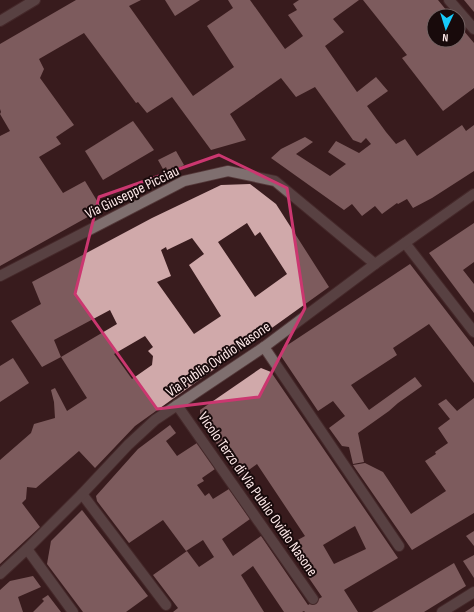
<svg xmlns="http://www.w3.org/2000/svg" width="474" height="612" font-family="'Sofia Sans Condensed',sans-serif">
  <rect width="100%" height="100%" fill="#391c1e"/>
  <!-- building -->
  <g fill="#d0a9aa" fill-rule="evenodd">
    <path d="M76,0H141L129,6L193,96L234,67L207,26L233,8L228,0H250L285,49L303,36L288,15L297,10L293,4L299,0H359L333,19L344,32L325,46L357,92L376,77L388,91L367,106L386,132L396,144L405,139L417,156L462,125L466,131L474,125V171L432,198L413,208L407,199L398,204L397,203L382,214L375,206L362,216L352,204L344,210L271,158L281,149L305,137L313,142L296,154L330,176L346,164L328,152L336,141L359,153L371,144L366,138L361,143L353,140L315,87L296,97L281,78L230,114L246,140L211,150L172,97L147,113L138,102L136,103L84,33L39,59L44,69L40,78L74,125L56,137L61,144L39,157L63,193L85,181L102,209L0,266V136L10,131L0,114L1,112L0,109V44Z"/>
    <path d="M165,0H200L175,16Z"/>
    <path d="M363,0H438L451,16H434V40H458V24L474,43V88L443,111L402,58L407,55Z"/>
    <path d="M464,0H474V12Z"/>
    <path d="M133,121L154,150L103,180L85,151Z"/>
    <path d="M176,151L184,165L169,174L166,167L163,169L158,160Z"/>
    <path d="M250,184L276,204L329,287L135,426L95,468L79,451L36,488L27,487L26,499L22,503L40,527L0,564V460L31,433L34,424L55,418L54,402L51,390L55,388L67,411L87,398L61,357L117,324L110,310L54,340L61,357L42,367L11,321L41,304L32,282L152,218L221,185ZM247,223L255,236L260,232L287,274L255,297L218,242ZM192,238L204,254L189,265L221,316L194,334L157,282L171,276L161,250L166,247L167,250ZM145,336L153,347L148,351L153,356L152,365L132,379L114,354Z"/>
    <path d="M474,223V262L463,270L474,284V313L429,253Z"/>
    <path d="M410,264L474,347V383L429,324L393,348L397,355L351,385L369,410L415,377L422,386L398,403L389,411L358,433L364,462L353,464L349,447L342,446L329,428L345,416L333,401L318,411L281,356L283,348Z"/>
    <path d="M13,358L29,383L0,402V366Z"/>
    <path d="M261,368L271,372L398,558L344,590L358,612H305L304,611L302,612H284L253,566L241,575L264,612H173L178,608L153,575L187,551L199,567L214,557L203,540L186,551L163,520L129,543L97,501L96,496L138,449L170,425L176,433L166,441L177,456L197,443L215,469L202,478L204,481L197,485L205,496L209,493L213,499L229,489L250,519L222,539L233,556L261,536L308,605L322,597L287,546L305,536L257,464L239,477L200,419V410ZM355,526L366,549L334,564L323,545Z"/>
    <path d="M474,398V513L412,550L353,465L365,463L383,472L411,514L446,491L425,461L436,454L435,452L448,443L438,428L450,419L438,404L446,399L457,411Z"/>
    <path d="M82,510L148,596L126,612H83L47,564L51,541Z"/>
    <path d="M474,531V546L466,536Z"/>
    <path d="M474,555V578L463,561Z"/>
    <path d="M454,563L466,586L424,612H372Z"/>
    <path d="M33,576L41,587L18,597L23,612H0V590L10,581Z"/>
    <path d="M48,595L61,612H33L44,601L42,599Z"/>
    <path d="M474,606V612H465Z"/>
  </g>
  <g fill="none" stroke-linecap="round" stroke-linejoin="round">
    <defs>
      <g id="minor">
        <path d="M449,0L474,29"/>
        <path d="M0,21L35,0"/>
        <path d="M405,243L474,332"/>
        <path d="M0,276L184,181L228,171L275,181L375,264"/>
        <path d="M264,347L399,546"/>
        <path d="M177,405L313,599"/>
        <path d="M82,494L166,605"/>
        <path d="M27,549L73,612"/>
        <path d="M0,574L27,549L82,494L128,445L155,420L264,347L375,264L474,194"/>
        <path d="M442,612L474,592"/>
      </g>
    </defs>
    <!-- minor casing -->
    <use href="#minor" stroke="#54393a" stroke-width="12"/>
    <!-- minor -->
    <use href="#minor" stroke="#7f6f6f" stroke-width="10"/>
  </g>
  <!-- marked area -->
  <path d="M0 0H474V612H0ZM219,155L287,188L305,308L259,397L157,409L75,294L99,197Z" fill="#391c1e" fill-opacity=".55" fill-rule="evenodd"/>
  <path fill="none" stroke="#cb3770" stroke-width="3" stroke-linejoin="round" d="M219,155L287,188L305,308L259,397L157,409L75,294L99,197Z"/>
  <g text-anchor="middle" stroke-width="4" stroke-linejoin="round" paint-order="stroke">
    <!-- street labels -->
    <g font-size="15" fill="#fde8e8" stroke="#180a0b">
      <text transform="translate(132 192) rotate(-26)" y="5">Via Giuseppe Picciau</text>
      <text transform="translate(218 359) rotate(-34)" y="5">Via Publio Ovidio Nasone</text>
      <text transform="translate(258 494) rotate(55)" y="5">Vicolo Terzo di Via Publio Ovidio Nasone</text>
    </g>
  </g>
  <!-- north arrow -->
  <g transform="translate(446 28) rotate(184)"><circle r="19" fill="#180a0b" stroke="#746363"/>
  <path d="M0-3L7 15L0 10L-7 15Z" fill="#16cafb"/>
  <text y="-6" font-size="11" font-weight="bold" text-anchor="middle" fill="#fde8e8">N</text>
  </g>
</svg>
